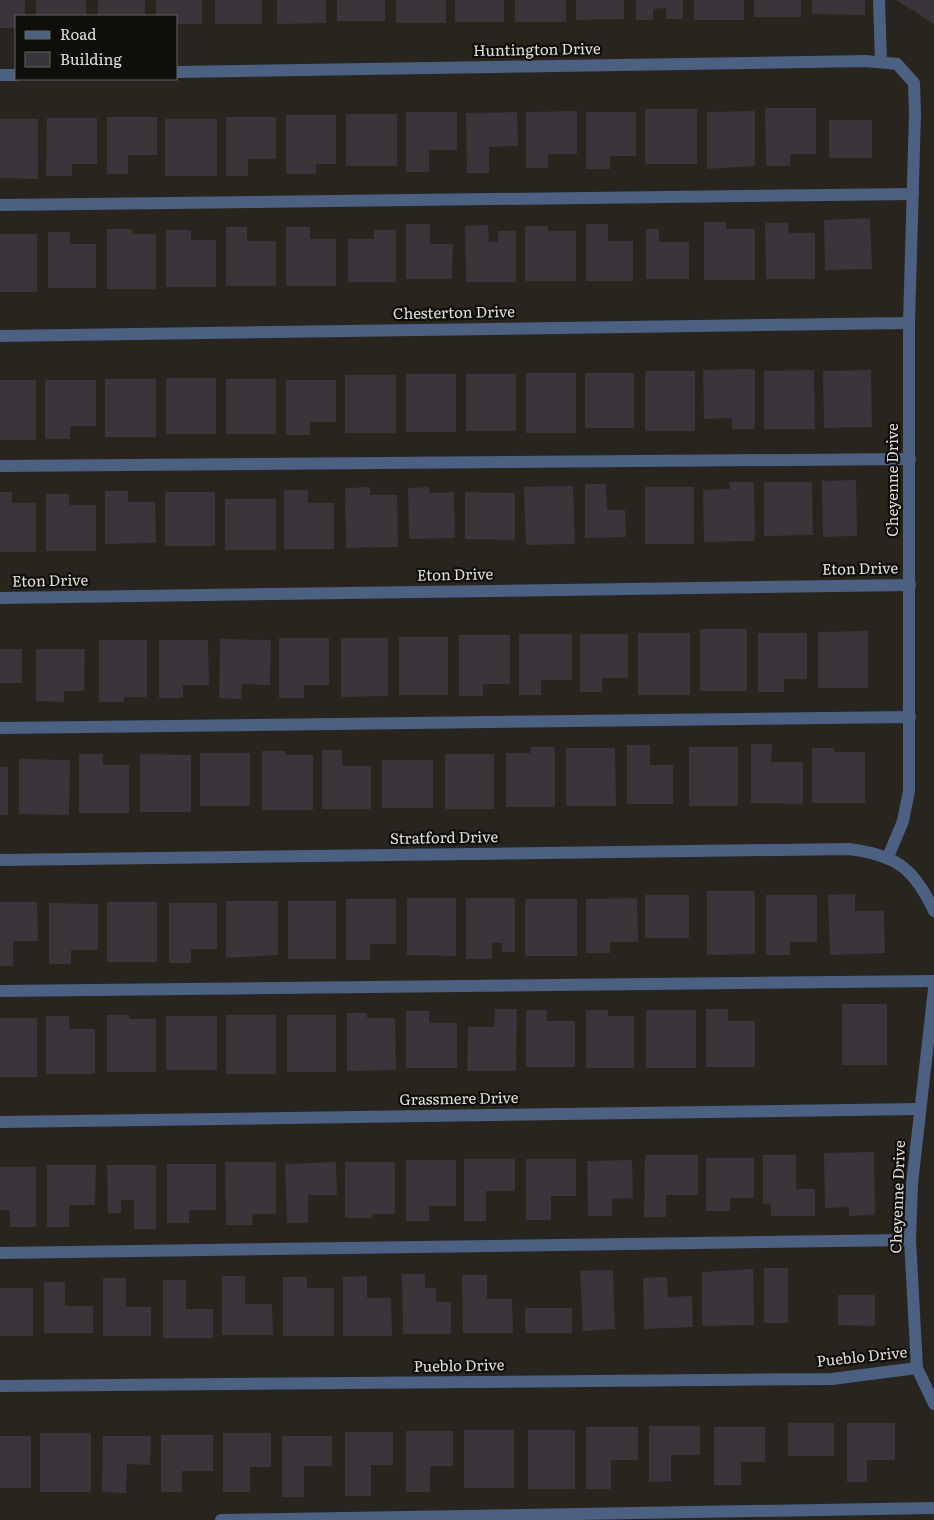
<svg xmlns="http://www.w3.org/2000/svg" width="934" height="1520" font-family="Literata,serif">
  <rect width="100%" height="100%" fill="#28241e"/>
  <!-- building -->
  <g fill="#3a353b">
    <path d="M0,0H25V16H16V28H0Z"/>
    <rect x="36" y="0" width="50" height="16"/>
    <rect x="98" y="0" width="47" height="16"/>
    <path d="M156,0H202V24H176V16H156Z"/>
    <rect x="215" y="0" width="47" height="24"/>
    <path d="M277,0H326V23L277,24Z"/>
    <rect x="337" y="0" width="48" height="21"/>
    <rect x="396" y="0" width="50" height="23"/>
    <rect x="455" y="0" width="49" height="22"/>
    <rect x="515" y="0" width="51" height="22"/>
    <path d="M576,0H624V19L576,20Z"/>
    <path d="M636,0H683V19H666V8L653,9V20H636Z"/>
    <rect x="694" y="0" width="50" height="20"/>
    <rect x="754" y="0" width="47" height="17"/>
    <path d="M812,0H865V15L812,14Z"/>
    <path d="M896,0H934V24Z"/>
    <path d="M765,108H816V154H790V166H766Z"/>
    <rect x="645" y="109" width="52" height="55"/>
    <path d="M577,111V154H548V168H526V112Z"/>
    <path d="M755,111V166L707,169V112Z"/>
    <path d="M406,112H457V150H429V172H406Z"/>
    <path d="M517,112L518,146L489,147V173H467L466,113Z"/>
    <path d="M586,112H636V156H610V169H586Z"/>
    <rect x="346" y="114" width="51" height="52"/>
    <path d="M286,115H336V164H316V174H286Z"/>
    <path d="M107,117H157V155H128V174H107Z"/>
    <path d="M226,117H276V159H248V176H226Z"/>
    <path d="M47,118H97V164H72V176H46Z"/>
    <path d="M0,119H38V179L0,178Z"/>
    <rect x="165" y="119" width="52" height="57"/>
    <rect x="829" y="120" width="43" height="38"/>
    <path d="M870,218L872,269L825,270L824,220Z"/>
    <path d="M704,222H726V229H755V280H704Z"/>
    <path d="M765,223H788L789,233H815V279H766Z"/>
    <path d="M406,224H430V244H453L452,279H406Z"/>
    <path d="M586,224H608V241H633V281H586Z"/>
    <path d="M488,225L489,242H498V231H516V282H466L465,226Z"/>
    <path d="M525,226H548V231H576V281H525Z"/>
    <path d="M226,227H247V241H276V286H226Z"/>
    <path d="M286,227H310V239H336V286H286Z"/>
    <path d="M107,229H132V234H156V289H107Z"/>
    <path d="M646,229H659V242H689V279H646Z"/>
    <path d="M166,230H191V240H216V287H166Z"/>
    <path d="M374,230H396V282H348V239H374Z"/>
    <path d="M48,232H70V244H96V288H48Z"/>
    <rect x="0" y="234" width="37" height="58"/>
    <path d="M755,369V429H732V418L704,419L703,370Z"/>
    <path d="M814,370L815,429H764V371Z"/>
    <path d="M871,370L872,427L824,428L823,371Z"/>
    <rect x="645" y="371" width="50" height="60"/>
    <rect x="526" y="373" width="50" height="60"/>
    <rect x="585" y="373" width="49" height="55"/>
    <rect x="406" y="374" width="50" height="58"/>
    <rect x="466" y="374" width="50" height="57"/>
    <rect x="345" y="375" width="51" height="58"/>
    <rect x="166" y="378" width="50" height="56"/>
    <rect x="105" y="379" width="51" height="58"/>
    <rect x="226" y="379" width="50" height="55"/>
    <rect x="0" y="380" width="36" height="60"/>
    <path d="M45,380H96V426H70V439H45Z"/>
    <path d="M286,380H336V422H310V435H286Z"/>
    <path d="M856,480L857,536L823,537L822,481Z"/>
    <path d="M729,482H754L755,541L704,542L703,490L730,489Z"/>
    <path d="M764,482H812L813,535L764,536Z"/>
    <path d="M585,484H606L607,510H625L626,537L585,538Z"/>
    <path d="M573,486L575,544L526,545L524,487Z"/>
    <path d="M370,487V495H397L398,547L346,548L345,488Z"/>
    <path d="M429,487V493L454,492L455,538L409,539L408,488Z"/>
    <rect x="645" y="487" width="49" height="57"/>
    <path d="M284,490H308V503H334V549H284Z"/>
    <path d="M105,491H128V502H155L156,543L105,544Z"/>
    <path d="M0,492H12V503H36V552H0Z"/>
    <rect x="165" y="492" width="50" height="54"/>
    <path d="M465,492L515,493V540L465,539Z"/>
    <path d="M46,494H69V505H96V551H46Z"/>
    <rect x="225" y="499" width="51" height="51"/>
    <rect x="700" y="629" width="47" height="62"/>
    <path d="M868,631V688H818V632Z"/>
    <rect x="638" y="633" width="52" height="62"/>
    <path d="M758,633H807V679H784V692H758Z"/>
    <path d="M519,634H572V680H541V695H519Z"/>
    <path d="M580,634H628V678H602V692H580Z"/>
    <path d="M459,635H510V684H483V696H459Z"/>
    <rect x="399" y="637" width="49" height="58"/>
    <path d="M279,638H329V685H304V698H279Z"/>
    <path d="M341,638H388V696L341,697Z"/>
    <path d="M220,639L271,640L270,685L242,684L241,699L219,698Z"/>
    <path d="M99,640H147V697H124V702H99Z"/>
    <path d="M159,640H208L209,685H183V698H159Z"/>
    <rect x="0" y="649" width="22" height="34"/>
    <path d="M36,649H85L84,691H64V702L36,701Z"/>
    <path d="M751,744H772L771,762H803V804L751,803Z"/>
    <path d="M627,745H650V765H673V804H627Z"/>
    <path d="M531,747H555V807H506V753H531Z"/>
    <rect x="689" y="747" width="49" height="59"/>
    <path d="M566,748H615L616,806H566Z"/>
    <path d="M812,748H834V752H865V803H812Z"/>
    <path d="M322,750H342V766H371V809H322Z"/>
    <path d="M262,751H285V755H313V810H262Z"/>
    <rect x="200" y="753" width="50" height="53"/>
    <path d="M79,754H103V765H129V813H79Z"/>
    <path d="M140,754L191,755V812H140Z"/>
    <rect x="445" y="754" width="49" height="55"/>
    <path d="M19,759L70,760L69,815L19,814Z"/>
    <rect x="382" y="760" width="51" height="48"/>
    <rect x="0" y="767" width="8" height="48"/>
    <path d="M707,891H755V954L707,955Z"/>
    <path d="M855,894V911H884L885,953L830,955L828,895Z"/>
    <rect x="645" y="895" width="44" height="43"/>
    <path d="M766,895H817V942H790V955H766Z"/>
    <path d="M407,898H456V956L407,955Z"/>
    <path d="M466,898H515V952H502V943H492V959H466Z"/>
    <path d="M637,898L638,942H610V953H586V899Z"/>
    <path d="M346,899H396V944H370V960H346Z"/>
    <rect x="525" y="899" width="52" height="57"/>
    <path d="M226,901H278V955L226,958Z"/>
    <rect x="288" y="901" width="48" height="58"/>
    <path d="M0,902H37L38,941H13V966H0Z"/>
    <rect x="107" y="902" width="50" height="60"/>
    <path d="M49,903L98,904V950H71V964H49Z"/>
    <path d="M169,903H217V949H191V963H169Z"/>
    <rect x="842" y="1004" width="45" height="61"/>
    <path d="M495,1009H517L516,1071H467L468,1027H494Z"/>
    <path d="M706,1009H728V1021H755V1067H706Z"/>
    <path d="M526,1010H547V1021H575V1067H526Z"/>
    <path d="M586,1010H608V1016H634V1068H586Z"/>
    <rect x="646" y="1010" width="50" height="58"/>
    <path d="M406,1011H429V1023H457V1068H406Z"/>
    <path d="M347,1013H367V1018H395L396,1070L347,1071Z"/>
    <path d="M107,1015H129V1019H156V1072H107Z"/>
    <rect x="226" y="1015" width="50" height="59"/>
    <rect x="287" y="1015" width="49" height="57"/>
    <path d="M46,1016H69V1029H95V1074H46Z"/>
    <rect x="166" y="1016" width="51" height="54"/>
    <rect x="0" y="1018" width="37" height="59"/>
    <path d="M874,1152L875,1215L849,1216V1207L825,1208L824,1153Z"/>
    <path d="M645,1155H698V1195H666V1217H644Z"/>
    <path d="M763,1155H796V1189H815V1216H771V1204H763Z"/>
    <path d="M706,1158H754V1198H730V1211H706Z"/>
    <path d="M464,1159H515V1191H486V1221H464Z"/>
    <path d="M526,1159H576V1196H551V1220H526Z"/>
    <path d="M406,1160H456V1206H429V1221H406Z"/>
    <path d="M632,1160L633,1198L612,1199V1216H588L587,1161Z"/>
    <path d="M225,1162H276V1214H252L253,1225H226Z"/>
    <path d="M336,1162L337,1195H308V1223H287L285,1164Z"/>
    <path d="M345,1162H395V1214H372V1218H345Z"/>
    <path d="M167,1164H216V1210H189V1223H167Z"/>
    <path d="M47,1165H96L95,1205H69V1227H47Z"/>
    <path d="M107,1165H156V1229H134V1200H121V1213H108Z"/>
    <path d="M0,1167H36V1227H10V1210H0Z"/>
    <rect x="764" y="1268" width="24" height="55"/>
    <path d="M753,1269L754,1325L702,1326V1272Z"/>
    <path d="M613,1270L615,1329L583,1331L580,1271Z"/>
    <path d="M402,1274H425V1288H436V1302H451V1334H403Z"/>
    <path d="M462,1275H487V1299H512L513,1333H463Z"/>
    <path d="M222,1276H245V1304H272L273,1335H222Z"/>
    <path d="M367,1276V1298H391L392,1336H343V1277Z"/>
    <path d="M283,1277H307V1288H334V1336H283Z"/>
    <path d="M667,1277L668,1297L692,1296L693,1327L644,1329L643,1278Z"/>
    <path d="M103,1278H126V1307H151V1336H103Z"/>
    <path d="M163,1280H186V1309H213V1338H163Z"/>
    <path d="M44,1282H65V1306H93V1333H44Z"/>
    <rect x="0" y="1288" width="33" height="48"/>
    <path d="M838,1295H875V1326L838,1325Z"/>
    <rect x="525" y="1308" width="47" height="25"/>
    <rect x="788" y="1423" width="46" height="33"/>
    <path d="M847,1423H895V1460H867V1482H847Z"/>
    <path d="M649,1426H700V1455H671V1481L649,1482Z"/>
    <path d="M586,1427H638V1460H611V1489H586Z"/>
    <path d="M714,1427H765V1462H741V1485H714Z"/>
    <rect x="464" y="1430" width="50" height="58"/>
    <rect x="528" y="1430" width="47" height="59"/>
    <path d="M406,1431H453V1466H430V1492H406Z"/>
    <path d="M345,1432H393V1465H371V1496H345Z"/>
    <rect x="40" y="1433" width="51" height="59"/>
    <path d="M223,1433H271V1467H250V1492H223Z"/>
    <path d="M161,1435H213V1471H182V1492H161Z"/>
    <rect x="0" y="1436" width="31" height="52"/>
    <path d="M103,1436H151L150,1465L127,1464L126,1493L102,1492Z"/>
    <path d="M282,1436H332V1466H304V1497H282Z"/>
  </g>
  <g fill="none" stroke-linecap="round" stroke-linejoin="round">
    <!-- minor -->
    <g stroke="#4c6082" stroke-width="12">
      <path d="M879,0L881,62"/>
      <path d="M176,72L866,61L897,64L914,83L915,113L909,323V791L903,821L888,857"/>
      <path d="M0,75H16"/>
      <path d="M0,205L913,194"/>
      <path d="M0,336L909,323"/>
      <path d="M0,466L910,459"/>
      <path d="M0,598L910,585"/>
      <path d="M0,728L910,717"/>
      <path d="M0,860L849,849C896,855 914,868 934,911"/>
      <path d="M934,989L912,1184L910,1240L917,1368L934,1404"/>
      <path d="M0,991L934,981"/>
      <path d="M0,1122L919,1109"/>
      <path d="M0,1253L910,1240"/>
      <path d="M0,1386L832,1379L917,1368"/>
      <path d="M221,1520L934,1508"/>
    </g>
  </g>
  <g text-anchor="middle" stroke-width="4.5" stroke-linejoin="round" paint-order="stroke">
    <!-- street labels -->
    <g font-size="15" fill="#e2dfdb" stroke="#0f0e0b">
      <text transform="translate(537 50) rotate(-1)" y="5">Huntington Drive</text>
      <text transform="translate(454 313) rotate(-1)" y="5">Chesterton Drive</text>
      <text transform="translate(893 480) rotate(-90)" y="5">Cheyenne Drive</text>
      <text transform="translate(860 569) rotate(-1)" y="5">Eton Drive</text>
      <text transform="translate(455 575) rotate(-1)" y="5">Eton Drive</text>
      <text transform="translate(50 581) rotate(-1)" y="5">Eton Drive</text>
      <text transform="translate(444 838) rotate(-1)" y="5">Stratford Drive</text>
      <text transform="translate(459 1099) rotate(-1)" y="5">Grassmere Drive</text>
      <text transform="translate(898 1197) rotate(-88)" y="5">Cheyenne Drive</text>
      <text transform="translate(862 1357) rotate(-6)" y="5">Pueblo Drive</text>
      <text transform="translate(459 1366) rotate(-1)" y="5">Pueblo Drive</text>
    </g>
  </g>
  <!-- legend -->
  <rect x="15" y="15" width="162" height="65" fill="#0f0e0b" stroke="#63625e"/>
  <rect x="25" y="31" width="25" height="8" fill="#4c6082" stroke="#63625e"/>
  <text x="60" y="40" font-size="15" fill="#e2dfdb">Road</text>
  <rect x="25" y="52" width="25" height="15" fill="#3a353b" stroke="#63625e"/>
  <text x="60" y="65" font-size="15" fill="#e2dfdb">Building</text>
</svg>
